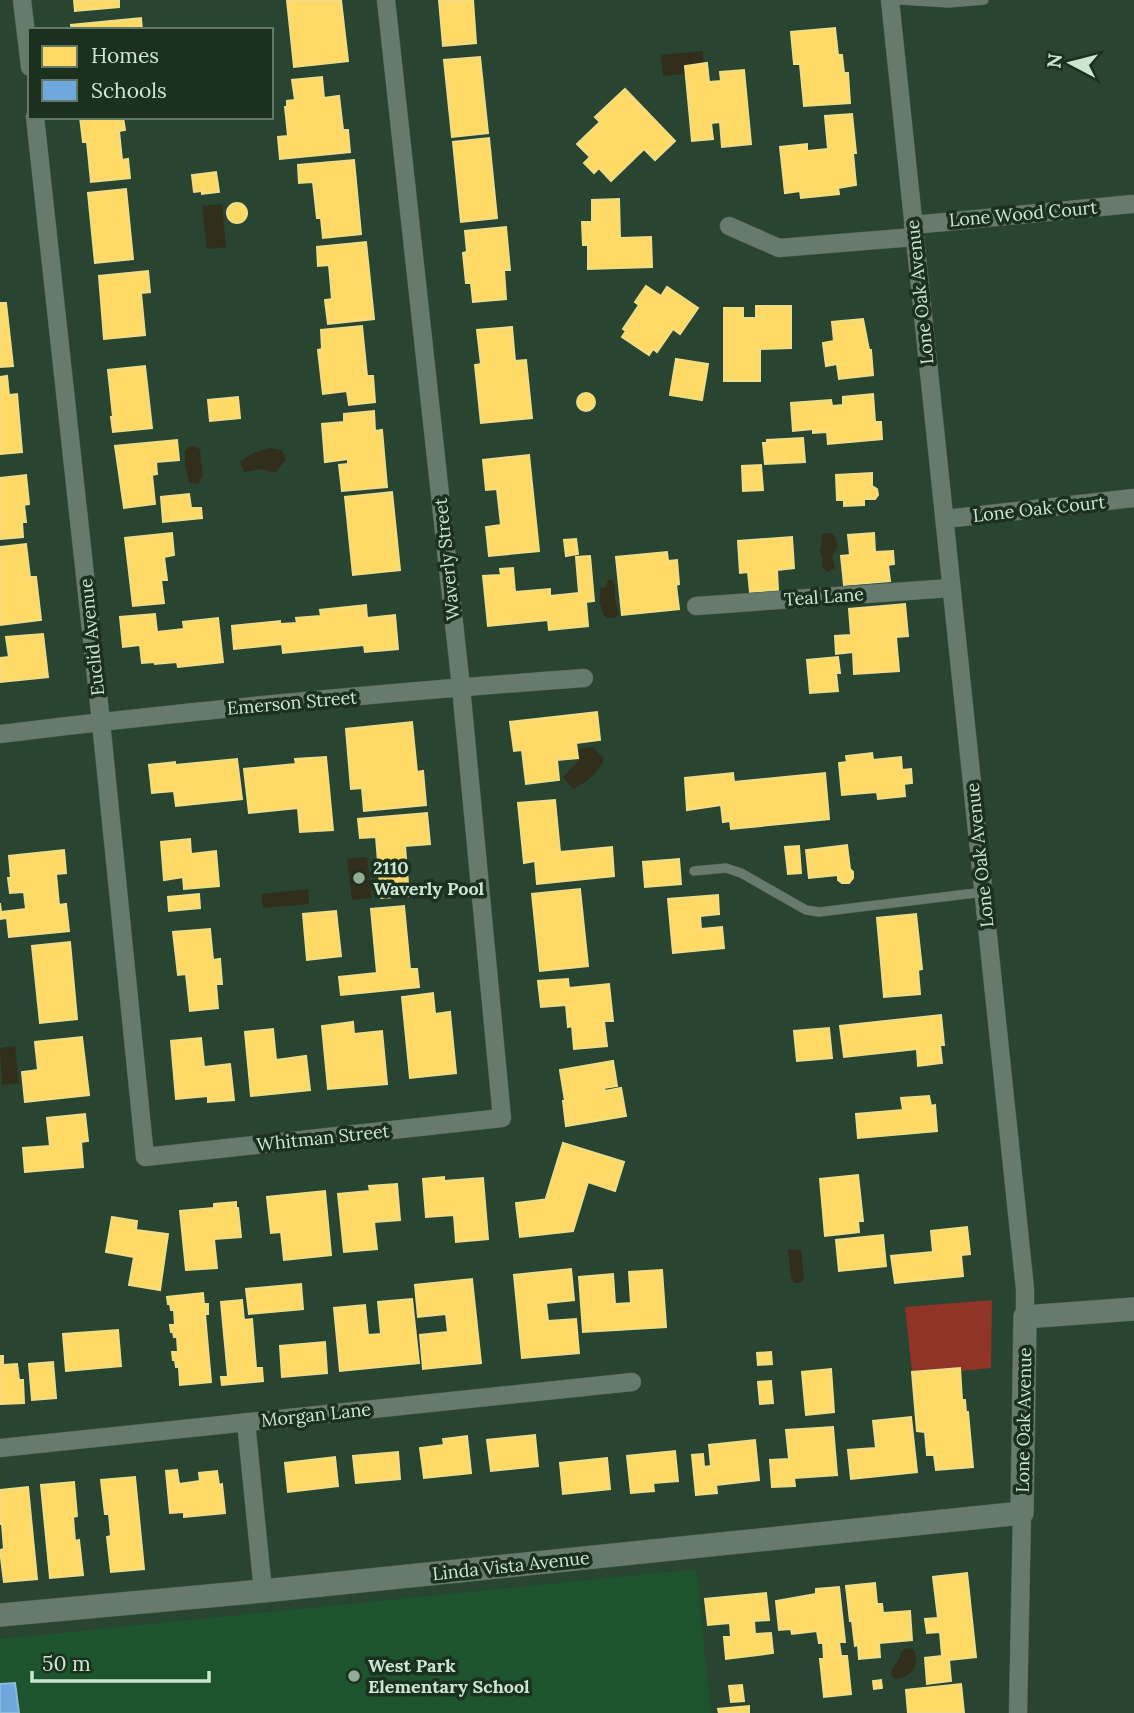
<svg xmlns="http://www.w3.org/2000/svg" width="1134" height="1713" font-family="Lora,serif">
  <rect width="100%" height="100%" fill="#294430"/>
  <!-- built -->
  <path fill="#1d542d" d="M696,1569L711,1713H0V1639Z"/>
  <!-- green -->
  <path fill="#8f3427" d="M992,1300L991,1368L960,1371L959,1368L912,1372L905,1307Z"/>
  <!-- water -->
  <g fill="#322e1c">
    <path d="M703,51L704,64L685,66L686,74L663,76L661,55Z"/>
    <path d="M222,204L226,247L207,249L202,206Z"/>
    <path d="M190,446L197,447L200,450L203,476L198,484L189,482L185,466V451Z"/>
    <path d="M269,448L282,450L286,459L275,473L263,469L244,472L240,462L253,453Z"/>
    <path d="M824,533L833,534L838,545L832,557L835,568L828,572L822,567L823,557L820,552L822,541L821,536Z"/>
    <path d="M608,580H612L615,585C614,592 616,606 619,613L617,617L608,618L603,615L600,603V588L606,587Z"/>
    <path d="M593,747L604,759C597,774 587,782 573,789L563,777L580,759L579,749Z"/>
    <path d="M367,857L372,898L352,900L347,859Z"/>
    <path d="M308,889L309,904L263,908L261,894Z"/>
    <path d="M15,1046L19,1083L2,1085L0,1048Z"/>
    <path d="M788,1250H801L804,1278L801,1283H795L791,1279Z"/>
    <path d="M906,1648L913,1649C922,1662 910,1680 895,1679L891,1675C892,1665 899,1664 901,1652Z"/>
  </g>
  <!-- homes -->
  <g fill="#ffd966" stroke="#efdd86" stroke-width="2">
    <path d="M74,0H119V7L75,11Z"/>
    <path d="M287,0H341L348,61L294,67Z"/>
    <path d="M439,0H473L476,43L443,46Z"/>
    <path d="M141,18L142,30H72L71,25Z"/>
    <path d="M835,28L838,55H842L844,73H848L850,103L804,106L800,64H794L791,32Z"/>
    <path d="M480,57L488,133L452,137L444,60Z"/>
    <path d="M707,63L709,82L721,81L720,72L744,70L751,144L722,147L720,122L711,123L713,139L692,141L685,66Z"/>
    <path d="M322,77L324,98L339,96L343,130H348L350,152L280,159L278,137L288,136L285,107H287V101L295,100L292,80Z"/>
    <path d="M625,89L675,141L655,160L644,149L611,181L599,168L594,173L584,163L590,157L577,144L600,122L595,117Z"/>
    <path d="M852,114L856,153H853L856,185L838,188L839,194L801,198L800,191L785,193L780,147L807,144V151L828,149L825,116Z"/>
    <path d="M80,117H123L125,130L119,131L122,160L128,159L130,178L91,182L87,142H83Z"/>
    <path d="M489,138L497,218L461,222L453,142Z"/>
    <path d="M354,160L361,234L323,238L321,218H317L313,182L299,183L298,165Z"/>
    <path d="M216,172L219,192L202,194V191L194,192L192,175Z"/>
    <path d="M126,189L133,259L95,263L88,193Z"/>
    <path d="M619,199L620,238L651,237L652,267L588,269V245H583L582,222H592V200Z"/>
    <circle cx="237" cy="213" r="10"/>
    <path d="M506,227L510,270H504L506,299L473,302L471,283H466L463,253L467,252L465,231Z"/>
    <path d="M366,242L374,319L328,324L325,300L332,299L329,265L318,266L317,247Z"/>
    <path d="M148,271L150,292L141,293L145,335L104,339L99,276Z"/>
    <path d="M646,286L661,296L667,287L698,308L680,334L673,329L657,352L653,349L649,355L622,337L626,331L623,329L639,305L635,302Z"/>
    <path d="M0,303H6L13,366L0,367Z"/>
    <path d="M756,306H791V348L760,349V381H724V308H743V318H756Z"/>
    <path d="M863,319L869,350H871L873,375L839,379L837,364L826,366L823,343L834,341L832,322Z"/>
    <path d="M362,326L367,376H373L375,402L349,405L347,391L323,394L318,350L322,349L321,330Z"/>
    <path d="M512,327L515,361L526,360L532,418L481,423L475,365L481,364L477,330Z"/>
    <path d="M676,359L708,364L702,400L670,395Z"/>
    <path d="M145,366L152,428L113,432L111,417H113L108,370Z"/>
    <path d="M7,376L9,395L17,394L22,452L0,454V377Z"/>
    <circle cx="586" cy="402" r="9"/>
    <path d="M873,394L875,422H881L882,439L828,444L827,432L813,433V429L793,431L791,403L831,400L832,406L843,405V397Z"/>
    <path d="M238,397L240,418L210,421L208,400Z"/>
    <path d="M374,411L375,431L382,430L387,487L342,491L339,465L348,464V459L325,462L322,424L344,422V414Z"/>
    <path d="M803,438L805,462L765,464L763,443H767V440Z"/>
    <path d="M177,440L179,460L156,462L157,474L152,475L155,504L124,508L115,446Z"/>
    <path d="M529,455L539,551L489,556L486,527L501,525L497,489L486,490L483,460Z"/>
    <path d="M761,465L763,490L743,491L742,466Z"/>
    <path d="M872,473V486L877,489L878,495L875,499H864V505L844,506V500H837L836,475Z"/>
    <path d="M26,475L29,504L24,505L26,522H22L23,537L0,539V478Z"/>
    <path d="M392,492L400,570L353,575L345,497Z"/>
    <path d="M189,494L191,508H201L202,518L163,522L161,497Z"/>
    <path d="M172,533L174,555L164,557L167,580H161L164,603L133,606L125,538Z"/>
    <path d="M874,533L875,552L893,551L894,564L888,565L890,581L844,585L841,556L850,555L848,535Z"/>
    <path d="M792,537L794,568L777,570L778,590L750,592L748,572L740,573L738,541Z"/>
    <path d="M576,539L578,554L566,556L564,540Z"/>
    <path d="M26,544L30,577H36L41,620L0,625V547Z"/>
    <path d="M667,552L668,561L677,560L679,584L676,585L679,609L622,615L616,557Z"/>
    <path d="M590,556L594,601L586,602L588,626L549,630L548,620L488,626L483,576L501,575L500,569L513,568L515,592L550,589V596L579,593L576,557Z"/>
    <path d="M905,604L908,636L896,637L899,671L854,674L853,652L836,654L835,636L851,635L849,609Z"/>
    <path d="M366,605L367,618L395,615L398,649L365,652L364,645L283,653L282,644L234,649L232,626L280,621V624L297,623L296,618L321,616L320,610Z"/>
    <path d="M155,614L157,632L184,629L183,622L218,618L223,662L178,667L177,662L155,664V662L142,663L140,645L123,647L120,617Z"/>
    <path d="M43,634L48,677L0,682V658L9,657L6,637Z"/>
    <path d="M838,657L840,673H836L838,691L810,693L807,660Z"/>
    <path d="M597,712L600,740L576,743L578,758L557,760L559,780L526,784L522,750L514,751L510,722Z"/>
    <path d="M412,722L417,772L423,771L426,805L364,811L362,788L351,789L346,729Z"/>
    <path d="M872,753L873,760L901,757L902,770L911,769L912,783L904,784L905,796L878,799L877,792L842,795L839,763L847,762L846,756Z"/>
    <path d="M326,757L333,830L300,832L298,808L249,813L244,769L296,764L295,759Z"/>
    <path d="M237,759L242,799L176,806L174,791L152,793L149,765L175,762V765Z"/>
    <path d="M733,773L734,782L825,773L829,819L731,829L730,821L723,822L721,805L687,810L685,778Z"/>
    <path d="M555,800L560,852L612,847L614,876L537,884L535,861L524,863L518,803Z"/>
    <path d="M427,813L430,844L405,846L409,896L381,898L376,837L360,838L358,819Z"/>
    <path d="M190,839L191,854L216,851L219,886L184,889L183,877L164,880L161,842Z"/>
    <path d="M847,845L850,869L853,872V878L849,883H842L838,880V875L809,878L806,850Z"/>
    <path d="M799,846L801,873L788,874L785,847Z"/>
    <path d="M64,850L66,873L56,874L59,905L66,904L69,931L9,937L7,918L0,919V903L1,912L26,909L24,892L10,893L8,878H11L9,856Z"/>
    <path d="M679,859L681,884L645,887L643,862Z"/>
    <path d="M580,889L588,966L540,971L532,894Z"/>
    <path d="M199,894L200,908L169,911L168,897Z"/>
    <path d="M718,895L719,914L700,916L701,929L722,927L724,948L673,953L668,899Z"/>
    <path d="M404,906L410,969H417L419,987L341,995L339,977L377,973L371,909Z"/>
    <path d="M336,911L341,956L307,960L303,914Z"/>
    <path d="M916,914L922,969L918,970L920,994L884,997L877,918Z"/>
    <path d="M210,929L213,960L220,959L222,984H216L218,1008L190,1011L186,974L178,975L173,932Z"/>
    <path d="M70,942L77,1019L40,1023L32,946Z"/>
    <path d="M568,979L569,988L609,984L613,1021H604L607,1046L574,1049L572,1026L568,1027L566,1005L541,1007L538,981Z"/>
    <path d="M433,993L435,1014L450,1012L456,1073L410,1078L402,997Z"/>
    <path d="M941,1015L944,1045H940L942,1063L918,1066L917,1049L844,1057L840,1026Z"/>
    <path d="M353,1022L354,1034L382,1031L387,1084L328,1089L322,1026Z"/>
    <path d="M829,1028L832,1058L797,1061L794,1031Z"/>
    <path d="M273,1029L276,1060L306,1056L310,1090L251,1096L245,1032Z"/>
    <path d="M82,1037L89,1095L25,1102L22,1072L38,1070L35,1042Z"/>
    <path d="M201,1038L204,1067L230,1064L234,1100L208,1102V1096L176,1099L171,1041Z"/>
    <path d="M613,1061L617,1086L604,1088L605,1091L621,1088L626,1116L566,1126L563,1101H565L560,1070Z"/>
    <path d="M929,1096L931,1106L935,1105L937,1131L858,1138L856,1114L903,1110L901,1098Z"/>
    <path d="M85,1114L88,1141L81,1142L83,1167L25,1172L23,1148L50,1146L47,1118Z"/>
    <path d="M563,1143L624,1162L615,1191L588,1182L573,1231L520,1237L516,1203L549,1199L546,1198Z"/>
    <path d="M858,1175L863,1221H858L859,1232L825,1236L820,1179Z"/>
    <path d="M444,1177V1181L483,1178L488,1239L456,1242L454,1215L426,1217L423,1179Z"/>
    <path d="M397,1184L400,1220L374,1222L377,1249L344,1252L338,1194L370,1191L369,1186Z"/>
    <path d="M325,1191L331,1255L284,1260L281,1232L271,1233L267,1197Z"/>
    <path d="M236,1202V1208H238L241,1237L214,1239L217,1268L186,1270L180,1211L214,1208V1204Z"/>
    <path d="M112,1217L137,1221L136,1230L168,1234L160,1290L129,1285L134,1257L106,1252Z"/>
    <path d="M967,1227L970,1254L961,1255L963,1276L895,1283L891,1256L933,1252L931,1231Z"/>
    <path d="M883,1235L886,1266L839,1271L836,1240Z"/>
    <path d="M571,1269L574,1300L546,1303L548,1321L576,1319L579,1353L522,1358L514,1275Z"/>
    <path d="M662,1270L666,1327L583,1332L579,1277L613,1274L615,1304L631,1303L629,1272Z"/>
    <path d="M472,1279L481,1363L423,1369L420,1335L448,1332L446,1314L418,1317L415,1285Z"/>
    <path d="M301,1284L303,1309L249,1314L246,1289Z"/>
    <path d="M203,1293L204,1304H208V1314H205L211,1382L180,1385L179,1367H176L175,1360H173L172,1352H178L177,1337H174L173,1332H171L170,1325H175L174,1310H171L170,1304H168L167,1297Z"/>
    <path d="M412,1299L419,1363L340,1371L334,1308L365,1305L368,1335L381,1334L378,1302Z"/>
    <path d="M242,1300L244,1320L252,1319L256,1368H262L263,1381L222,1385L221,1377H228L221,1302Z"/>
    <path d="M118,1330L121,1366L66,1371L63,1334Z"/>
    <path d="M325,1342L327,1373L282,1377L280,1346Z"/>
    <path d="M771,1352L772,1364L758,1365L757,1353Z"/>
    <path d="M0,1356H3V1365L17,1364L19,1380H23L24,1403L0,1404Z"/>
    <path d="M53,1362L56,1398L32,1400L29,1364Z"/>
    <path d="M960,1368L962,1400H965L966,1412H968L973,1467L936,1470L934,1455H927L925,1432L917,1431L912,1372Z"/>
    <path d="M831,1369L834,1412L806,1415L802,1372Z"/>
    <path d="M771,1381L773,1403L760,1404L758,1382Z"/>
    <path d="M911,1417L917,1472L851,1479L848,1450L876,1448L873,1421Z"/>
    <path d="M833,1427L837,1475L794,1478L795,1486L772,1487L770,1460L789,1459L786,1430Z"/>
    <path d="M535,1435L538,1466L491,1471L487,1440Z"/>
    <path d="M467,1436L471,1473L424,1478L420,1448L444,1445L443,1439Z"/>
    <path d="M755,1440L759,1480L716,1485L717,1493L696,1495L692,1455L703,1454L704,1467L711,1466L709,1445Z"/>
    <path d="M675,1451L678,1481L653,1483L654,1491L631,1493L627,1456Z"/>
    <path d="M398,1452L400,1479L356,1483L353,1456Z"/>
    <path d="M335,1457L338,1486L288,1492L285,1463Z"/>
    <path d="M607,1458L610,1489L563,1494L560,1463Z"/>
    <path d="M177,1470L179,1484L200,1481L199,1473L217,1471L219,1485L222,1484L225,1513L184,1517V1512L170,1513L166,1471Z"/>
    <path d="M135,1477L144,1569L111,1572L107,1537L111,1536L109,1514H105L101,1480Z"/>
    <path d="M74,1482L77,1516L73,1517L75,1541L79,1540L83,1575L50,1578L41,1485Z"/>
    <path d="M28,1487L37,1579L4,1582L0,1550L4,1549L2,1524H0V1490Z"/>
    <path d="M967,1573L976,1657L949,1660L951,1681L927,1684L925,1658L942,1656L940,1632L927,1633L925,1619L938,1618L933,1577Z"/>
    <path d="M875,1583L877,1604H882L883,1613L910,1611L912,1640L879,1643L880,1657L859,1659L858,1645L855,1646L852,1621H850L846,1586Z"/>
    <path d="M839,1587L845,1642H839L841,1656H847L851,1694L824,1697L820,1659H824L823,1643H819L817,1631L792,1634L791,1629L779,1630L776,1601L816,1594V1589Z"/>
    <path d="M766,1593L769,1620L754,1621L755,1634L771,1633L773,1653L726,1659L724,1637H731L730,1623L708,1625L705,1599Z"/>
    <path d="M881,1680L882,1688L874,1689L873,1681Z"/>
    <path d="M961,1684L964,1713H908L906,1690Z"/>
    <path d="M742,1685L744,1701L731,1702L729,1686Z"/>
    <path d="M749,1706V1713H719L718,1709Z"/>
  </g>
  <!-- schools -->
  <path fill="#6fa8dc" stroke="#8bbbd8" stroke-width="2" d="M15,1683L19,1713H0V1684Z"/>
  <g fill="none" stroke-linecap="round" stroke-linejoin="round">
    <defs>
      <g id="service">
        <path d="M900,0L949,3L984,0"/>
        <path d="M694,871L726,868L741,873L806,910L819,912L984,892"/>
      </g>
      <g id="minor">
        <path d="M22,0L30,67"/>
        <path d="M890,0L1025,1289V1317"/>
        <path d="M35,117L101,722L145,1157L502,1118L461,687L386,0"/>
        <path d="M913,225L1132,204"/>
        <path d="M729,226L779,248L914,237"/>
        <path d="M945,519L1134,498"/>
        <path d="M696,606L951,588"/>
        <path d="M0,734C194,710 389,692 584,678"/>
        <path d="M246,1422L263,1591"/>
        <path d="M0,1448L632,1382"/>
        <path d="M1018,1713L1022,1513"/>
      </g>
      <path id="tertiary" d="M0,1615L263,1591L1022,1513L1025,1317L1134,1309"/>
    </defs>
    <!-- service casing -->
    <use href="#service" stroke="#495f4e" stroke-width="10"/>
    <!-- minor casing -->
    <use href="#minor" stroke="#495f4e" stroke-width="19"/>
    <!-- tertiary casing -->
    <use href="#tertiary" stroke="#495f4e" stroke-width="24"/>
    <!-- service -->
    <use href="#service" stroke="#677a6b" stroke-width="9"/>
    <!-- minor -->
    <use href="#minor" stroke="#677a6b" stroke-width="18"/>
    <!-- tertiary -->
    <use href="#tertiary" stroke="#677a6b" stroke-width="23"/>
  </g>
  <!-- markers -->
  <g fill="#92ad97" stroke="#1b301f" stroke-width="2.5">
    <circle cx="359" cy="878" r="7"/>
    <circle cx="354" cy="1676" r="7"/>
  </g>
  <g text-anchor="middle" stroke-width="7" stroke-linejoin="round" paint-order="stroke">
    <!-- street labels -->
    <g font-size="18" fill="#cbe6cf" stroke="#1b301f">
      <text transform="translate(1023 214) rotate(-5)" y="6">Lone Wood Court</text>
      <text transform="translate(920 292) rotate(-96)" y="6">Lone Oak Avenue</text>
      <text transform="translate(1039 509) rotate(-6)" y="6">Lone Oak Court</text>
      <text transform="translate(447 559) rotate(-96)" y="6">Waverly Street</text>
      <text transform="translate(824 597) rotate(-4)" y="6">Teal Lane</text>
      <text transform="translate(92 637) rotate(-96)" y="6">Euclid Avenue</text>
      <text transform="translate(292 703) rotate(-5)" y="6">Emerson Street</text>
      <text transform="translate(980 855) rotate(-96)" y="6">Lone Oak Avenue</text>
      <text transform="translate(323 1138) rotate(-6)" y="6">Whitman Street</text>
      <text transform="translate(316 1415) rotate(-6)" y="6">Morgan Lane</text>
      <text transform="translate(1024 1420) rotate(-89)" y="6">Lone Oak Avenue</text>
      <text transform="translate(511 1566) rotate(-6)" y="6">Linda Vista Avenue</text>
    </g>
    <!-- poi labels -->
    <g font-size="18" font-weight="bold" fill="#cbe6cf" stroke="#1b301f" text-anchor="start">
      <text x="373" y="874">2110<tspan x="373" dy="21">Waverly Pool</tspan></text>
      <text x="368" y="1672">West Park<tspan x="368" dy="21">Elementary School</tspan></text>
    </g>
  </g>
  <!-- legend -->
  <rect x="28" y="28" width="245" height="91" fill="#1b301f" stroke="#617965" stroke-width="2"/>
  <rect x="42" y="46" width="35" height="21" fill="#ffd966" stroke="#617965" stroke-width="2"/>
  <text x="91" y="63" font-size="21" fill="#cbe6cf">Homes</text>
  <rect x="42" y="80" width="35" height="21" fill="#6fa8dc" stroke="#617965" stroke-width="2"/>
  <text x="91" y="98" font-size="21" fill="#cbe6cf">Schools</text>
  <!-- north arrow -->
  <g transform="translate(1071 63) rotate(277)" stroke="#1b301f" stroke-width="5" paint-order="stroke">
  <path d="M0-5L12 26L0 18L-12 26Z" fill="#cbe6cf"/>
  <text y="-10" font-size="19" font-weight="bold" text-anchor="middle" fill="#cbe6cf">N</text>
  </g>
  <!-- scale -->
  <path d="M32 1671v10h177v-10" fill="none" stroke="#cbe6cf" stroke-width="3.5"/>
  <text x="42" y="1671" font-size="21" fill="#cbe6cf" stroke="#1b301f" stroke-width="5" paint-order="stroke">50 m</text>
</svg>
